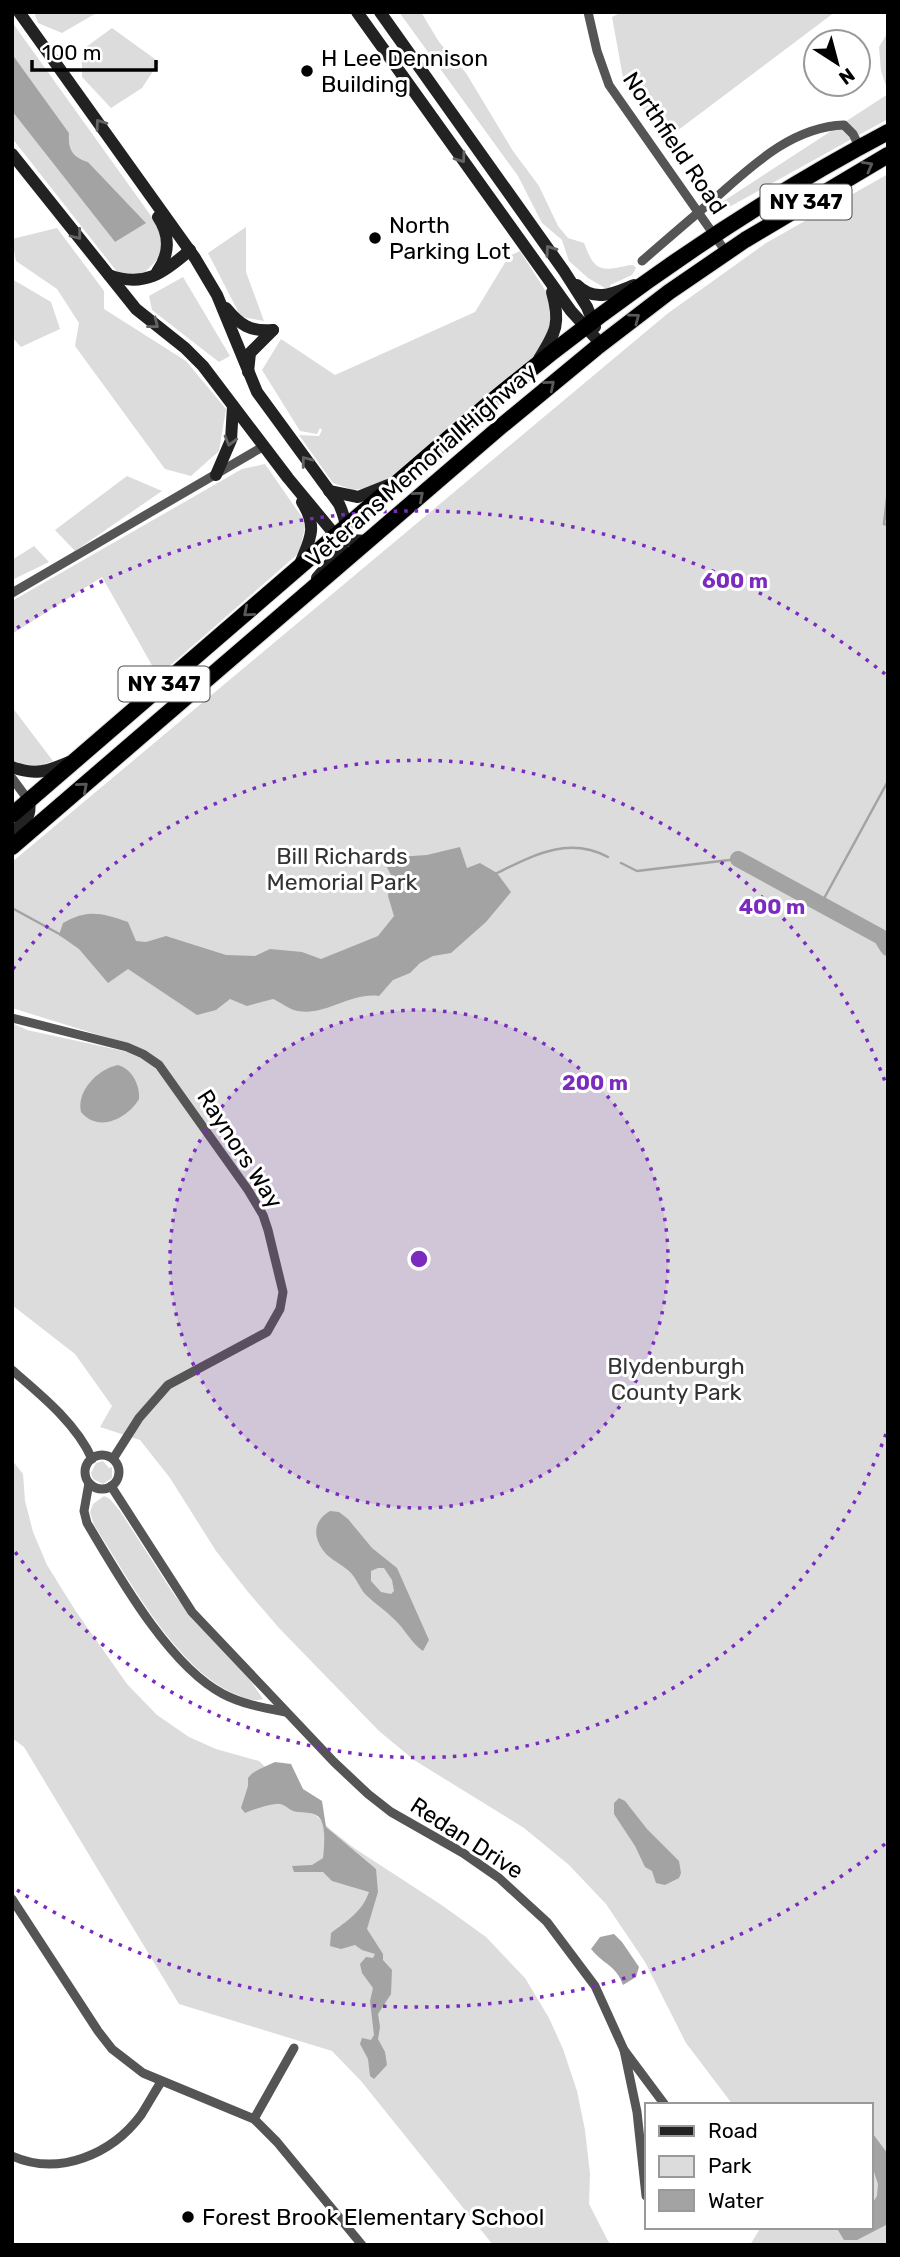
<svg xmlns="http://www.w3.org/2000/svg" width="900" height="2257" font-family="Rubik,sans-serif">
  <rect width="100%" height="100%" fill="#fff"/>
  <!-- green -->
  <g fill="#dcdcdc">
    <path d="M34,12H98L62,33L38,23Z"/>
    <path d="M399,12H421L439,42L466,73L513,151L539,186L558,226L568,238L584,243C591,260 594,272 616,268C622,267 627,265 633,265L636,268L632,275L610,285V291L588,278L569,261L562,240L542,223L518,176Z"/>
    <path d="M622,12H835L665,140L624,83L612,17Z"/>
    <path d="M12,22L159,227L163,254L143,274L118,273L12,138V111L115,242L145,222L88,162C72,157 68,149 69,133L12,54Z"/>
    <path d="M112,28L159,62L142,88L111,108L82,77V50Z"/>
    <path d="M888,32V92L881,71L879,47Z"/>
    <path d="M888,94V119L713,216V208Z"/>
    <path d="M888,174V2245H750L761,2227H870V2105H733L686,2043L645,1962L606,1904L569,1865L524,1828L414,1760L379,1731L279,1628L248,1592L216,1551L170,1478L140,1440L100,1427L112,1406L75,1354L12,1305V1023L27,1030L151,1057L131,1045L12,1008V862L667,314L766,243Z"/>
    <path d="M246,227V272L264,321L241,317L208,253Z"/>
    <path d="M57,228L104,291V309L186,361L226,409L219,451L191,476L165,469L75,346L79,323L57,289L16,261L12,239Z"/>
    <path d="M520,251L547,293L556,315L541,352L380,487L353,490L333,483L299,435L319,436L322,430L320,428L317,434L300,431L262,370L281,339L335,375L475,312L509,256Z"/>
    <path d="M183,277L230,356L219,362L152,310L149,296Z"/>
    <path d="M12,279L51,302L60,329L21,347L12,337Z"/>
    <path d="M265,464L306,523L299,553L158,676L102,577L12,634V601L242,469Z"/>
    <path d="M127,476L162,491L75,551L55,530Z"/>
    <path d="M34,546L49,562L12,580V560Z"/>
    <path d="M12,707L53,761L31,769L12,761Z"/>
    <path d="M12,1460L23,1474L25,1501L33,1532L47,1565L75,1610L127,1684L157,1715L189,1737L216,1749L259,1761L331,1830L354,1848L443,1906L486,1937L525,1978L549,2018L563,2049L577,2091L585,2130L590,2174L589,2204L608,2241L612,2245H493L361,2081L332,2051L179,2004L24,1747L12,1738Z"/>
    <path d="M103,1461L109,1468L112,1467V1478L103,1484L93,1479L91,1473L96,1463Z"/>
    <path d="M104,1496L110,1499L120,1511L175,1596L250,1680L263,1699C254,1702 247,1699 238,1695C178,1673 128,1577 94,1525L90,1512L93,1504Z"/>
  </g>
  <!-- water -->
  <g fill="#a3a3a3" fill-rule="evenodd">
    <path d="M12,54L69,133C68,149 72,157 88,162L146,223L115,242L12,111Z"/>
    <path d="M460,847L467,868L480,863L497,873L511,892L486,922L451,953L433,956L420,963L410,973L393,980L379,996C351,992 326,1016 298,1011C290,1010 280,1002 273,999L247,1006L230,999L216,1010L197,1015L128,969L108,983L79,949L59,935L63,923C88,909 101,913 128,922L136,941L146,942L166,936L226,955L255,956L270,949L302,952L321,959L378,936L394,916L388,896L391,875L382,858L427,855Z"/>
    <path d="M118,1065C132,1069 140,1085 139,1099C127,1119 98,1133 81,1112C76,1091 98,1069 118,1065Z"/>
    <path d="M330,1511L339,1512L348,1519L372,1548L397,1568L429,1640L423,1651C411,1643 405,1629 394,1619C385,1610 374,1603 365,1594C359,1587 357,1579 350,1572C337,1560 323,1558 317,1538C314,1526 320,1517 330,1511ZM378,1568H384L392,1580L394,1591L391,1594L381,1592L371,1581V1571Z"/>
    <path d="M275,1762L291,1764L303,1789L322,1801L326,1827L376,1869L378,1892L367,1929L383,1954V1960L392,1970L391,1994L378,2014L380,2027L378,2039L385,2052L387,2065L374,2079L370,2076L368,2059L360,2044L362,2038L371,2040L374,2035L370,2001L373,1988L362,1973L360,1964L366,1957L373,1958L375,1954L362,1950L355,1945L341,1949L330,1946L331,1933C347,1921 362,1912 369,1892L332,1881L323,1872H294L292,1866L312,1865L323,1858C324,1848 326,1830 321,1820C315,1809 300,1815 291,1810C286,1807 282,1803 276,1804C266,1805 255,1809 245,1813L241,1808L248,1786V1778C254,1770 265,1767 275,1762Z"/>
    <path d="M619,1798L625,1801L647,1829L679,1861L681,1873L679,1878L665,1885L656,1883L652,1871L645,1867L635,1846L614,1814V1803Z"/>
    <path d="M614,1934L622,1942L639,1967L636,1977L623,1985C616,1965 604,1965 591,1949L600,1937Z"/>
    <path d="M870,2130L888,2154V2224L857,2240H844L836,2227H870V2207L877,2196L878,2184L870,2160Z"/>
  </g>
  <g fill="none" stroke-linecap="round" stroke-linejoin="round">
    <!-- stream -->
    <g stroke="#a3a3a3" stroke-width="2.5">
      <path d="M888,490L884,524L888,525"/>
      <path d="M621,863L637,871L738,859"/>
      <path d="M497,873C534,855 568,836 608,857"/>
      <path d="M821,904L888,781"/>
      <path d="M12,908L63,936"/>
    </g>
    <!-- river -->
    <path stroke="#a3a3a3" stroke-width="16" d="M738,859L881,937L888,948"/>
    <defs>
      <g id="highway">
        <path d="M12,815L487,405C612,301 744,208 888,132"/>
        <path d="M12,847L499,428L596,348L669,292L745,240L888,155"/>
      </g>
    </defs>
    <!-- highway casing -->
    <use href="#highway" stroke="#dbdbdb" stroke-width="18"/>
    <!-- street -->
    <g stroke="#555" stroke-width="9">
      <path d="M588,12L597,51L609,85L726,252"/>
      <path d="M642,261C665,241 688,221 712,201C750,168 790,127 844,125L853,134L860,148"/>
      <path d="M12,593L264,446"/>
      <path d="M12,778L29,801"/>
      <path d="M12,1018L127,1047L143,1054L159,1065L248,1190L263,1215L268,1230L283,1292L280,1309L267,1332L168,1385L139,1418L113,1459"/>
      <path d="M12,1370C40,1394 77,1424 92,1459"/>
      <circle cx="102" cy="1472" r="17"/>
      <path d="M89,1483L84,1511L87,1523C118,1575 169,1666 223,1694C242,1704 264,1708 285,1712"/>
      <path d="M111,1486L192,1612L334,1762L368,1794L391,1812L463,1853L499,1878L547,1922L595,1986L624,2050"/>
      <path d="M12,1899L98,2031L112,2049L143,2073L254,2119L277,2142L362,2245"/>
      <path d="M254,2119L294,2048"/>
      <path d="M12,2156C59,2177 112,2154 141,2115C148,2104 154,2093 161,2082"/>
      <path d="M646,2196L637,2112L624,2050L665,2105"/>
    </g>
    <!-- secondary -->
    <g stroke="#222" stroke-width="12">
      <path d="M19,12L195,258L217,295L257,392L339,504C356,541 340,551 317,578"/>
      <path d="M357,12L571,311L601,344"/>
      <path d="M380,12L564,271L587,307L595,327"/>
      <path d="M12,154L136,309L185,348L203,366L288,478L331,530L350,540L368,541"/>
      <path d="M157,272C170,254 170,235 158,217"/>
      <path d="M109,275C144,288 164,273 190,250"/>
      <path d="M577,285C595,303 614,293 634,285"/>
      <path d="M226,308C240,325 250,332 273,330"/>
      <path d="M539,359C556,332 561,323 552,292"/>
      <path d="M248,372L250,353L273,330"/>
      <path d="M216,475L231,440L233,406"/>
      <path d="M329,491L358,497L388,485"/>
      <path d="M299,567C309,540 319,529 302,502"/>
      <path d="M12,767C35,776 48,771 69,762"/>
      <path d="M12,833C24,823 32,817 29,801"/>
    </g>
    <!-- highway -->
    <use href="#highway" stroke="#000" stroke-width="16"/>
  </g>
  <!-- one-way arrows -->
  <defs><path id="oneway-chevron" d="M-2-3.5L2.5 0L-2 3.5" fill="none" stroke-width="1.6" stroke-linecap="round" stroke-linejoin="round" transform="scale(1.75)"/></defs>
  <g stroke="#646464">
    <use href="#oneway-chevron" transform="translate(100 124) rotate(-126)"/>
    <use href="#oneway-chevron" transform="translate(461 158) rotate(55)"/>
    <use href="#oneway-chevron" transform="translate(77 235) rotate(52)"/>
    <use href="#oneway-chevron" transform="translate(550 250) rotate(-125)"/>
    <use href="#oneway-chevron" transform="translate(154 324) rotate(38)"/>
    <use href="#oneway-chevron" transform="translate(230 441) rotate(105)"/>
    <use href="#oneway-chevron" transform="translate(306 461) rotate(-127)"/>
  </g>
  <g stroke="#595959">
    <use href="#oneway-chevron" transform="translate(868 166) rotate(-29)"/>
    <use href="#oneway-chevron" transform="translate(635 318) rotate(-37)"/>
    <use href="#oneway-chevron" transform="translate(550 385) rotate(-40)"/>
    <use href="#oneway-chevron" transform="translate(419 496) rotate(-41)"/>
    <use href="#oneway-chevron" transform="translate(248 612) rotate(139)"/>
    <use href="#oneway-chevron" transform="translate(83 787) rotate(-41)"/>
  </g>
  <!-- distance rings -->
  <circle cx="419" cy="1259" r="249" fill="#7b2cbf" fill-opacity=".12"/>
  <g fill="none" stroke="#7b2cbf" stroke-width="3.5" stroke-dasharray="3.5 7">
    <circle cx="419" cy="1259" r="249"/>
    <path d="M886 1434A499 499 0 0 1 13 1549M13 969A499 499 0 0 1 886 1084"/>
    <path d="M885 1844A748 748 0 0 1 17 1890M17 628A748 748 0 0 1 885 674"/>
  </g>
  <!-- markers -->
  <g fill="#000" stroke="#fff" stroke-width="2.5">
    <circle cx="307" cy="71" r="7"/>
    <circle cx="375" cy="238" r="7"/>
    <circle cx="188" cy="2217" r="7"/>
  </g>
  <g text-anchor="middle" stroke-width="6" stroke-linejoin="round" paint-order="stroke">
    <!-- shield labels -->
    <g fill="#fff" stroke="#4c4c4c" stroke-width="2">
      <rect x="760.5" y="184.5" width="91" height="35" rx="5"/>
      <rect x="118.5" y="666.5" width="91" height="35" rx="5"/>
    </g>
    <g font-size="21" font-weight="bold" fill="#000">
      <text x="806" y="209">NY 347</text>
      <text x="164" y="691">NY 347</text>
    </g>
    <!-- poi labels -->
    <g font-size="23" fill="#000" stroke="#fff" text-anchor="start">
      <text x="321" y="66">H Lee Dennison<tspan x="321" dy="26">Building</tspan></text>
      <text x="389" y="233">North<tspan x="389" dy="26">Parking Lot</tspan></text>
      <text x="202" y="2225">Forest Brook Elementary School</text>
    </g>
    <!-- street labels -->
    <g font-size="23" fill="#000" stroke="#fff">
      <text transform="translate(675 143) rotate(56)" y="8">Northfield Road</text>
      <text transform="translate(421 465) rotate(-41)" y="8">Veterans Memorial Highway</text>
      <text transform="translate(240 1149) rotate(57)" y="8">Raynors Way</text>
      <text transform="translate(467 1838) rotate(33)" y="8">Redan Drive</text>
    </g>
    <!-- park labels -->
    <g font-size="23" fill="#333" stroke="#fff">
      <text x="342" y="864">Bill Richards<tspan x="342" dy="26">Memorial Park</tspan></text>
      <text x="676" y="1374">Blydenburgh<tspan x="676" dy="26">County Park</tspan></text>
    </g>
  </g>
  <circle cx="419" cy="1259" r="10" fill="#7b2cbf" stroke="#fff" stroke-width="3.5"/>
  <g font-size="21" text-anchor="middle" font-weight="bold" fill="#7b2cbf" stroke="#fff" stroke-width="6" stroke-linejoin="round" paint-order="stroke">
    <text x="735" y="588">600 m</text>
    <text x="772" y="914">400 m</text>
    <text x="595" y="1090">200 m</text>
  </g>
  <!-- border -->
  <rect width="900" height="2257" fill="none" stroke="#000000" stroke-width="28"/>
  <!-- legend -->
  <rect x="645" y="2103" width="228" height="126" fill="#ffffff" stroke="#999999" stroke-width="2"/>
  <rect x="659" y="2126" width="35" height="10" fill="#222222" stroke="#999999" stroke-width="2"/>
  <text x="708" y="2138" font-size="21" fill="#000000">Road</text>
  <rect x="659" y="2156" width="35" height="21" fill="#dcdcdc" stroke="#999999" stroke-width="2"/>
  <text x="708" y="2173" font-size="21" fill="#000000">Park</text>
  <rect x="659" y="2190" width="35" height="21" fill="#a3a3a3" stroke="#999999" stroke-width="2"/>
  <text x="708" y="2208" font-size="21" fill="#000000">Water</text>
  <!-- north arrow -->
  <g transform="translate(837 63) rotate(144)"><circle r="33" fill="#ffffff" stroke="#999999" stroke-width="2"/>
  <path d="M0-5L12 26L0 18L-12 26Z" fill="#000000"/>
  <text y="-10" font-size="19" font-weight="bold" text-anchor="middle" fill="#000000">N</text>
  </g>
  <!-- scale -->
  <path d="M32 60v10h124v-10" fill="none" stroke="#000000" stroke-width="3.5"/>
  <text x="42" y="60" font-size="21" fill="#000000" stroke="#ffffff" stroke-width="5" paint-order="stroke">100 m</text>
</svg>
